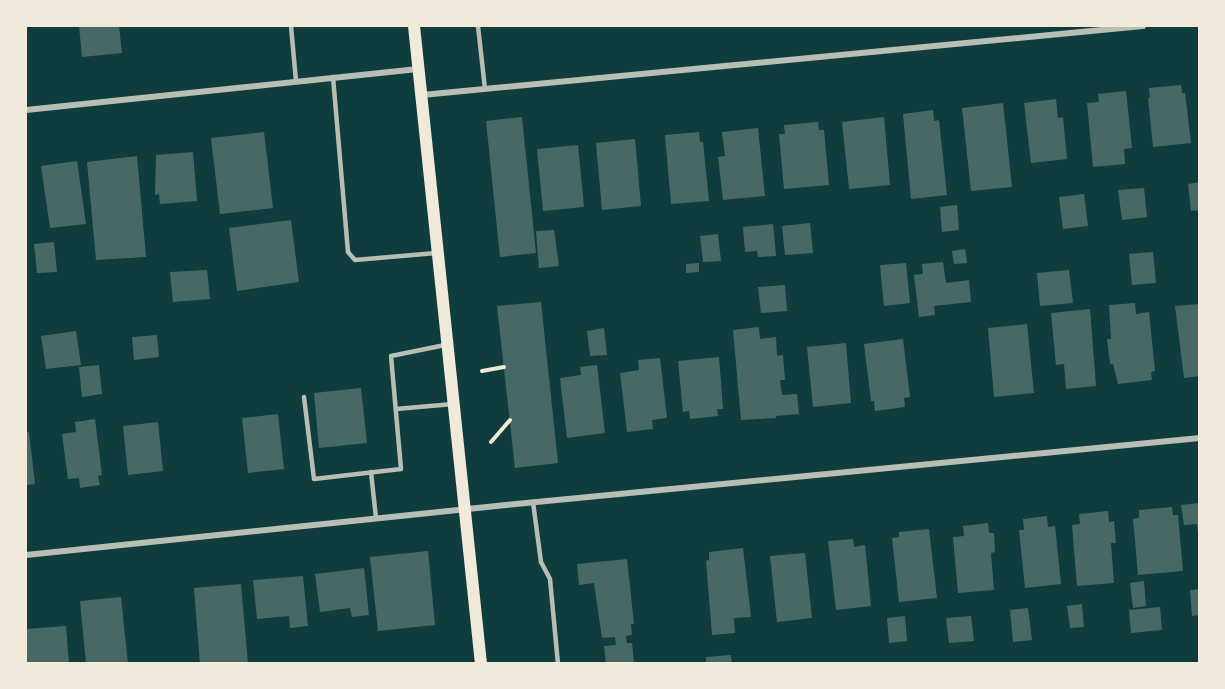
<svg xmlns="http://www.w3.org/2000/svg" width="1225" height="689" font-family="'Work Sans',sans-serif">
  <rect width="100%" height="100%" fill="#0f3d3e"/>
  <!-- building -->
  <g fill="#486865">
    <path d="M79,26H119L122,53L82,57Z"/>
    <path d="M1181,85L1182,93H1185L1191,143L1153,147L1148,98L1150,97L1149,88Z"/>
    <path d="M1126,91L1132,148L1124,149L1125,164L1093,167L1087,103L1099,102L1098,94Z"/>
    <path d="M1056,99L1058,118L1063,117L1067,159L1031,163L1024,103Z"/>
    <path d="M1003,103L1012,187L971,191L962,108Z"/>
    <path d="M933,110L934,121L939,120L947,195L911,199L903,114Z"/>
    <path d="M522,117L536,253L500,257L486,121Z"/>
    <path d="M884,117L890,185L849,189L842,122Z"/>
    <path d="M818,122L819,130H824L829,185L784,189L779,134H785L784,125Z"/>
    <path d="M758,128L765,196L723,200L718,157L725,156L722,132Z"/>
    <path d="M264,132L273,208L220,214L211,138Z"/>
    <path d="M699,132L700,142H703L709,201L671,204L665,135Z"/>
    <path d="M635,139L641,206L602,210L596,143Z"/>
    <path d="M578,145L584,207L543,211L537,149Z"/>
    <path d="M193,152L197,201L160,204L159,194L155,195L156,155Z"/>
    <path d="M137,156L146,257L96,260L87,162Z"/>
    <path d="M77,161L86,224L50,228L41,166Z"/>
    <path d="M1200,182V210L1191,211L1188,184Z"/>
    <path d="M1144,188L1147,217L1122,220L1118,190Z"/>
    <path d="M1084,194L1088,226L1063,229L1059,197Z"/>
    <path d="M957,205L959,230L942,232L940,207Z"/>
    <path d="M291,220L299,282L237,291L229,228Z"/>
    <path d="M810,223L813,253L785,255L782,226Z"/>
    <path d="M773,224L776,256L758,257L757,251L745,252L743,227Z"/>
    <path d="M554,230L559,266L539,268L536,231Z"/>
    <path d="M718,234L721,261L703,262L700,236Z"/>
    <path d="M54,242L57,272L37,273L34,244Z"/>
    <path d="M965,249L967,263L954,264L952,251Z"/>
    <path d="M1153,252L1156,283L1132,285L1129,254Z"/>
    <path d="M943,262L946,283L969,280L971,302L934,306L935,315L919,317L914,275L923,274L922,264Z"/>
    <path d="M699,263V272L686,273V264Z"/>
    <path d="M906,263L910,303L884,306L880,265Z"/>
    <path d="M207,270L210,299L173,302L170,272Z"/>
    <path d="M1069,270L1073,303L1040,306L1037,273Z"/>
    <path d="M785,285L787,311L761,313L758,287Z"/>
    <path d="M541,302L558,463L515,468L497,306Z"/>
    <path d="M1135,303L1136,314L1149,312L1155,371L1151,372L1152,380L1118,384L1113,364H1110L1107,339H1111L1109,305Z"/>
    <path d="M1200,304V376L1184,378L1175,306Z"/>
    <path d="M1090,309L1096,386L1066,389L1064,364L1056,365L1051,313Z"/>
    <path d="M1027,324L1034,393L994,397L988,328Z"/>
    <path d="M759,327L760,339L776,337L777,356L783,355L785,380H780L782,395L797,394L799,414L776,416V418L741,420L733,330Z"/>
    <path d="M604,328L607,355L590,356L587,331Z"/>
    <path d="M76,331L81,365L46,369L41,336Z"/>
    <path d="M157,335L159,357L134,360L132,337Z"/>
    <path d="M903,339L910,397L904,398L905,407L875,411L874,401H871L864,344Z"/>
    <path d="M846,343L851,403L813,407L807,347Z"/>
    <path d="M719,357L723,409H717L718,416L690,419L689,411L683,412L678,361Z"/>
    <path d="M660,358L667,418L652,420L653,429L627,432L620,373L639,370L638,360Z"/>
    <path d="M99,365L102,394L82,397L79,367Z"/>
    <path d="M597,365L605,433L567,438L560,378L581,375L580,367Z"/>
    <path d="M361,388L367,443L319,448L314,393Z"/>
    <path d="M278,414L284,469L248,473L242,418Z"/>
    <path d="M95,419L102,475L98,476L100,485L80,488L79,478L68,479L62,434L76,432L75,422Z"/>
    <path d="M158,422L163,471L128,475L123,426Z"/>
    <path d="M29,432L35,484L26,485V433Z"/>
    <path d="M1200,503V533H1198L1197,524L1184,525L1181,505Z"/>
    <path d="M1172,507L1173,515H1178L1183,571L1138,575L1133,519L1139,518V510Z"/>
    <path d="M1108,511L1109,522L1114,521L1116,543H1111L1114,583L1077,586L1072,525L1080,524L1079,514Z"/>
    <path d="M1047,516L1048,527L1055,526L1061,584L1025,588L1019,530H1024L1023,519Z"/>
    <path d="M988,523L989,533H994L995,552L991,553L994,590L958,593L953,537L964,536L963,526Z"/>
    <path d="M929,529L937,598L899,602L892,538L899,537V532Z"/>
    <path d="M853,539L854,547L865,545L871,606L836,610L828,541Z"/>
    <path d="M743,548L751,617L734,618L735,633L712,635L706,561L709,560V552Z"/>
    <path d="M428,551L435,625L378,631L370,557Z"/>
    <path d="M805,553L812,618L777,622L770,556Z"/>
    <path d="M627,559L634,624H631L632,635L626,636L627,643H632L634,664H606L604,646L616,645L615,637L602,638L594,583L579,585L577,564Z"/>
    <path d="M364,568L369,615L352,617L350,608L320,612L315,574Z"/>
    <path d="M303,576L308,626L290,628L289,616L257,619L253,580Z"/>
    <path d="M1144,581L1146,606L1133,608L1130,583Z"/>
    <path d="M241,584L248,664H200L194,588Z"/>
    <path d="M1200,589V615L1192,616L1190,590Z"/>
    <path d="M121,597L128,664H86L80,601Z"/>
    <path d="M1082,604L1084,627L1070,628L1067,606Z"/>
    <path d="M1160,607L1162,630L1131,633L1129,610Z"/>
    <path d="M1028,608L1032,640L1013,642L1010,610Z"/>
    <path d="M905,616L907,641L889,643L887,618Z"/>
    <path d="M971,616L974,641L949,643L946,618Z"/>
    <path d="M66,626L69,664H26V629Z"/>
    <path d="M731,655L732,664H706V657Z"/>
  </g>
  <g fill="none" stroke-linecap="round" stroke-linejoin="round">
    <!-- path -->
    <g stroke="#f1e9da" stroke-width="4">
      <path d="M482,371L504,367"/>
      <path d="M491,442L510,420"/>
    </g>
    <!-- service -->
    <g stroke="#b8beb3" stroke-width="4.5">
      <path d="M291,26L296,81"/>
      <path d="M478,26L485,89"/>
      <path d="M333,77L348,252L355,260L436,253"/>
      <path d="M304,397L314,479L401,469L391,356L445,345"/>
      <path d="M396,409L453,404"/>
      <path d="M371,472L376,518"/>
      <path d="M533,502L541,562L550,579L558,664"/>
    </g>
    <!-- minor -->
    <g stroke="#b8beb3" stroke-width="6">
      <path d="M422,95L1143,26"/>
      <path d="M26,110L418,69"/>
      <path d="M26,555L506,505L1200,438"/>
    </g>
    <!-- secondary -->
    <path stroke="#f1e9da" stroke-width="12" d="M414,26L481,664"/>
  </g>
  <!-- border -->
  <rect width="1225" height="689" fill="none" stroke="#f1e9da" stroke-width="54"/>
</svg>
